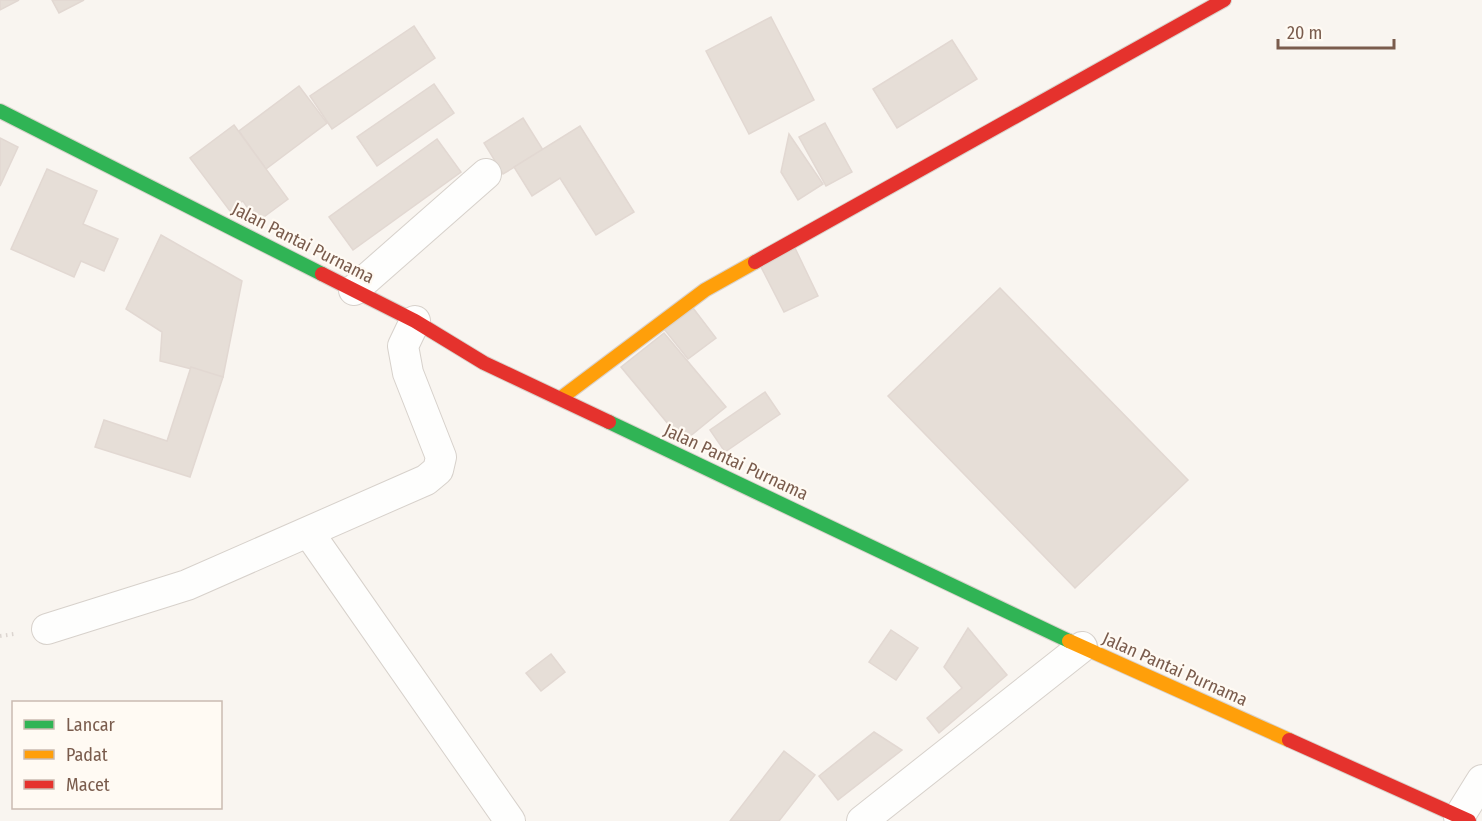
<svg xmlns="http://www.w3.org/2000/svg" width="1482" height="821" font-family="'Fira Sans Condensed',sans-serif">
  <rect width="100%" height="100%" fill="#f9f5f0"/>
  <!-- building -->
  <g fill="#e6ded7" stroke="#e2d8d2" stroke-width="1.5">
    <path d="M0,0H19L0,10Z"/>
    <path d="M52,0H84L59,13Z"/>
    <path d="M771,17L814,100L749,134L706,51Z"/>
    <path d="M414,26L435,58L332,129L310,96Z"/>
    <path d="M952,40L977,79L897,128L873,89Z"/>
    <path d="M434,84L454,113L377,166L357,137Z"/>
    <path d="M299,86L327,123L266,169L239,131Z"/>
    <path d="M523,118L543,150L503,174L484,143Z"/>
    <path d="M825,123L852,172L826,186L799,137Z"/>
    <path d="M234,125L288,199L257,222L243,201L230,211L190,158Z"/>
    <path d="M580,126L634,212L596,235L560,178L532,196L514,167Z"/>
    <path d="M789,134L823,184L798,200L781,172Z"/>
    <path d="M0,138L18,147L0,186Z"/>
    <path d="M437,139L461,172L353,250L329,217Z"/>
    <path d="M47,169L97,191L83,224L118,239L104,271L81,261L74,277L11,249Z"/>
    <path d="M161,235L242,281L223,377L160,361L162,332L126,309Z"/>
    <path d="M795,248L818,296L784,312L760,265Z"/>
    <path d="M1000,288L1188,480L1075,588L888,396Z"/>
    <path d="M693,308L716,338L688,359L664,329Z"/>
    <path d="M664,333L726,407L683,442L621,367Z"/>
    <path d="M191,367L223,377L190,477L95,447L104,420L167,441Z"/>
    <path d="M765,392L780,414L725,452L710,430Z"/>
    <path d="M968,628L1007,675L939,733L927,718L962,688L944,667Z"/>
    <path d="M891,630L918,648L896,680L869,662Z"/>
    <path d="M551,654L565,672L541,691L526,673Z"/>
    <path d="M874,732L902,750L838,800L819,776Z"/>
    <path d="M784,751L815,775L779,821H730Z"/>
  </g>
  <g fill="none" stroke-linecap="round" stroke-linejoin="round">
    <defs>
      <g id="street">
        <path d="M354,290L486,174"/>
        <path d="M309,533L510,821"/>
        <path d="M47,629L187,585L426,480L438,470L441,457L408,373L403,346L415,321"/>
        <path d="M1459,817L1482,780"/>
        <path d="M862,821L1082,647"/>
      </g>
      <g id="fast">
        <path d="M0,111L322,274"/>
        <path d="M609,422L1069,641"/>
      </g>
      <g id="slow">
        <path d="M561,398L705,290L755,262"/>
        <path d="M1069,641L1289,740"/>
      </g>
      <g id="jam">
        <path d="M755,262L1224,0"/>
        <path d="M322,274L415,321L484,363L609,422"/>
        <path d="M1289,740L1469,821"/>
      </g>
    </defs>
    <!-- street casing -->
    <use href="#street" stroke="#d7d1cb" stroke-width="32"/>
    <!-- fast casing -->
    <use href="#fast" stroke="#d9d2cb" stroke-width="16"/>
    <!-- slow casing -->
    <use href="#slow" stroke="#d9d2cb" stroke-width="16"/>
    <!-- jam casing -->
    <use href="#jam" stroke="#d9d2cb" stroke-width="16"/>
    <!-- path -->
    <path stroke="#dcd5d0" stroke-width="4" stroke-dasharray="1.5 4.5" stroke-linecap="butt" d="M0,636L14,634"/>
    <!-- street -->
    <use href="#street" stroke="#fefefd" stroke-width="30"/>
    <!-- fast -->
    <use href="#fast" stroke="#30b455" stroke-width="14"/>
    <!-- slow -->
    <use href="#slow" stroke="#ff9f0a" stroke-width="14"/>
    <!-- jam -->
    <use href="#jam" stroke="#e5322d" stroke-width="14"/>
  </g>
  <g text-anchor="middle" stroke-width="4.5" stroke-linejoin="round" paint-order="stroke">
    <!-- street labels -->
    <g font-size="18" fill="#7a5c4d" stroke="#fffaf3">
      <text transform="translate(303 243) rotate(27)" y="6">Jalan Pantai Purnama</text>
      <text transform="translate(736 462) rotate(25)" y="6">Jalan Pantai Purnama</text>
      <text transform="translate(1175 669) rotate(24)" y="6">Jalan Pantai Purnama</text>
    </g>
  </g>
  <!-- legend -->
  <rect x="12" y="701" width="210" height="108" fill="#fffaf3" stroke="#cabbb1" stroke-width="1.5"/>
  <rect x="24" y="720" width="30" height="9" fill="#30b455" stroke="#cabbb1" stroke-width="1.5"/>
  <text x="66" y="731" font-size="18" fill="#7a5c4d">Lancar</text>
  <rect x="24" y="750" width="30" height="9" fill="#ff9f0a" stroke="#cabbb1" stroke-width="1.5"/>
  <text x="66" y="761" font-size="18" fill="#7a5c4d">Padat</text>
  <rect x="24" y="780" width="30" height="9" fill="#e5322d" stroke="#cabbb1" stroke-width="1.5"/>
  <text x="66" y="791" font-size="18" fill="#7a5c4d">Macet</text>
  <!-- scale -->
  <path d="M1278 39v9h116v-9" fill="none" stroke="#7a5c4d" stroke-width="3"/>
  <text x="1287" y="39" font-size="18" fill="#7a5c4d" stroke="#fffaf3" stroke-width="4.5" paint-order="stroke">20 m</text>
</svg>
